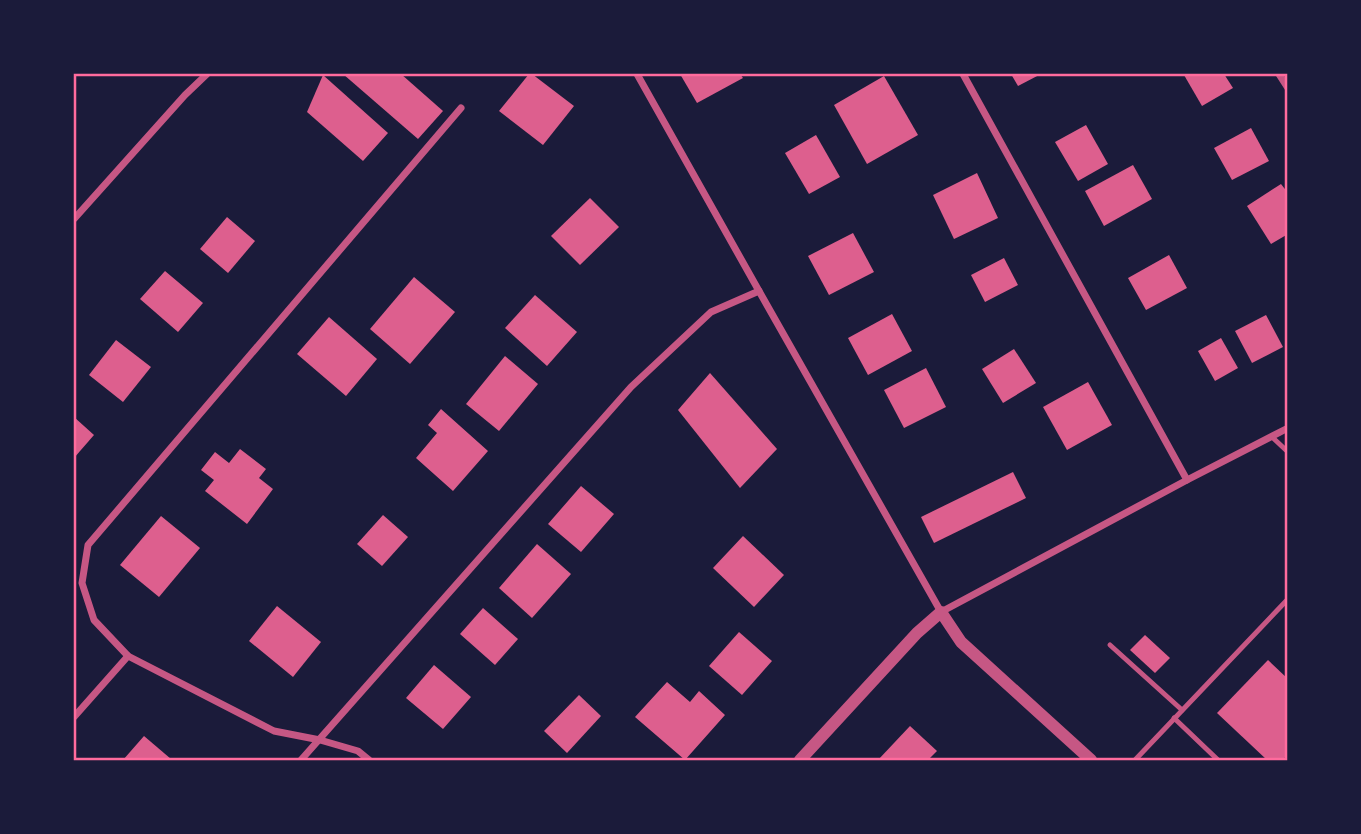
<svg xmlns="http://www.w3.org/2000/svg" width="1361" height="834" font-family="Raleway,sans-serif">
  <rect width="100%" height="100%" fill="#1b1b3a"/>
  <!-- building -->
  <g fill="#dd5f8e">
    <path d="M343,74H401L443,111L418,139Z"/>
    <path d="M529,74H532L574,106L543,145L499,111Z"/>
    <path d="M680,74H740L743,78L697,103Z"/>
    <path d="M1011,74H1041L1018,86Z"/>
    <path d="M1187,74H1224L1233,88L1202,106L1184,75Z"/>
    <path d="M323,75L388,133L363,161L307,112Z"/>
    <path d="M884,76L918,135L867,164L834,105Z"/>
    <path d="M1086,125L1108,164L1078,181L1055,142Z"/>
    <path d="M1251,128L1269,161L1232,180L1214,148Z"/>
    <path d="M816,135L840,177L809,194L785,153Z"/>
    <path d="M1133,165L1152,199L1104,226L1085,191Z"/>
    <path d="M977,173L998,218L954,239L933,195Z"/>
    <path d="M1281,184L1288,193V234L1271,244L1247,206Z"/>
    <path d="M590,198L619,227L580,265L551,236Z"/>
    <path d="M227,217L255,241L228,273L200,249Z"/>
    <path d="M853,233L874,272L829,295L808,256Z"/>
    <path d="M1169,255L1187,288L1146,310L1128,278Z"/>
    <path d="M1004,258L1018,285L985,302L971,275Z"/>
    <path d="M165,271L203,303L178,332L140,299Z"/>
    <path d="M414,277L455,312L410,364L370,329Z"/>
    <path d="M535,295L577,332L547,366L505,328Z"/>
    <path d="M892,314L912,351L868,375L848,338Z"/>
    <path d="M1266,315L1283,347L1252,363L1235,331Z"/>
    <path d="M329,317L377,359L346,396L297,354Z"/>
    <path d="M1221,338L1238,368L1215,381L1198,351Z"/>
    <path d="M116,340L151,367L123,402L89,375Z"/>
    <path d="M1014,349L1036,383L1003,403L982,369Z"/>
    <path d="M505,356L538,384L499,431L466,404Z"/>
    <path d="M926,368L946,407L904,428L884,390Z"/>
    <path d="M710,373L777,449L740,488L678,410Z"/>
    <path d="M1088,382L1112,425L1067,450L1043,407Z"/>
    <path d="M441,409L488,451L453,491L416,458L437,433L428,425Z"/>
    <path d="M74,417L94,435L74,458Z"/>
    <path d="M240,449L266,469L259,478L273,489L247,524L205,491L214,480L201,470L215,452L229,463Z"/>
    <path d="M1013,472L1026,498L934,543L921,517Z"/>
    <path d="M581,486L614,514L581,552L548,524Z"/>
    <path d="M383,515L408,537L382,566L357,544Z"/>
    <path d="M161,516L200,548L159,597L120,565Z"/>
    <path d="M743,536L784,575L754,607L713,568Z"/>
    <path d="M537,544L571,574L532,618L499,588Z"/>
    <path d="M277,606L321,642L293,677L249,641Z"/>
    <path d="M483,608L518,639L495,665L460,634Z"/>
    <path d="M739,632L772,661L742,695L709,666Z"/>
    <path d="M1145,635L1170,658L1155,673L1130,650Z"/>
    <path d="M1268,660L1288,679V755L1282,760H1267L1217,713Z"/>
    <path d="M434,665L471,697L443,729L406,698Z"/>
    <path d="M667,682L690,702L699,691L725,715L685,760L635,717Z"/>
    <path d="M579,695L601,716L567,753L544,731Z"/>
    <path d="M910,726L937,751L928,760H878Z"/>
    <path d="M144,736L171,759L170,760H123Z"/>
  </g>
  <g fill="none" stroke-linecap="round" stroke-linejoin="round">
    <!-- service -->
    <g stroke="#c65784" stroke-width="5">
      <path d="M1272,437L1288,452"/>
      <path d="M1110,645L1182,710"/>
      <path d="M1174,718L1218,760"/>
      <path d="M1135,760L1288,599"/>
    </g>
    <!-- minor -->
    <g stroke="#c65784" stroke-width="7">
      <path d="M637,74L759,291L941,612L1187,480L1288,428"/>
      <path d="M963,74L1187,480"/>
      <path d="M1279,74L1288,88"/>
      <path d="M74,219L185,95L207,74"/>
      <path d="M74,717L128,656"/>
      <path d="M301,760L631,387L711,312L759,291"/>
      <path d="M369,760L358,751L320,740L274,731L128,656L94,620L82,583L88,545L461,108"/>
    </g>
    <!-- tertiary -->
    <path stroke="#c65784" stroke-width="12" d="M800,760L917,633L941,612L961,642L1091,760"/>
  </g>
  <!-- border -->
  <rect width="1361" height="834" fill="none" stroke="#1b1b3a" stroke-width="150"/>
  <rect x="75" y="75" width="1211" height="684" fill="none" stroke="#ff6b9d" stroke-width="2.5"/>
</svg>
